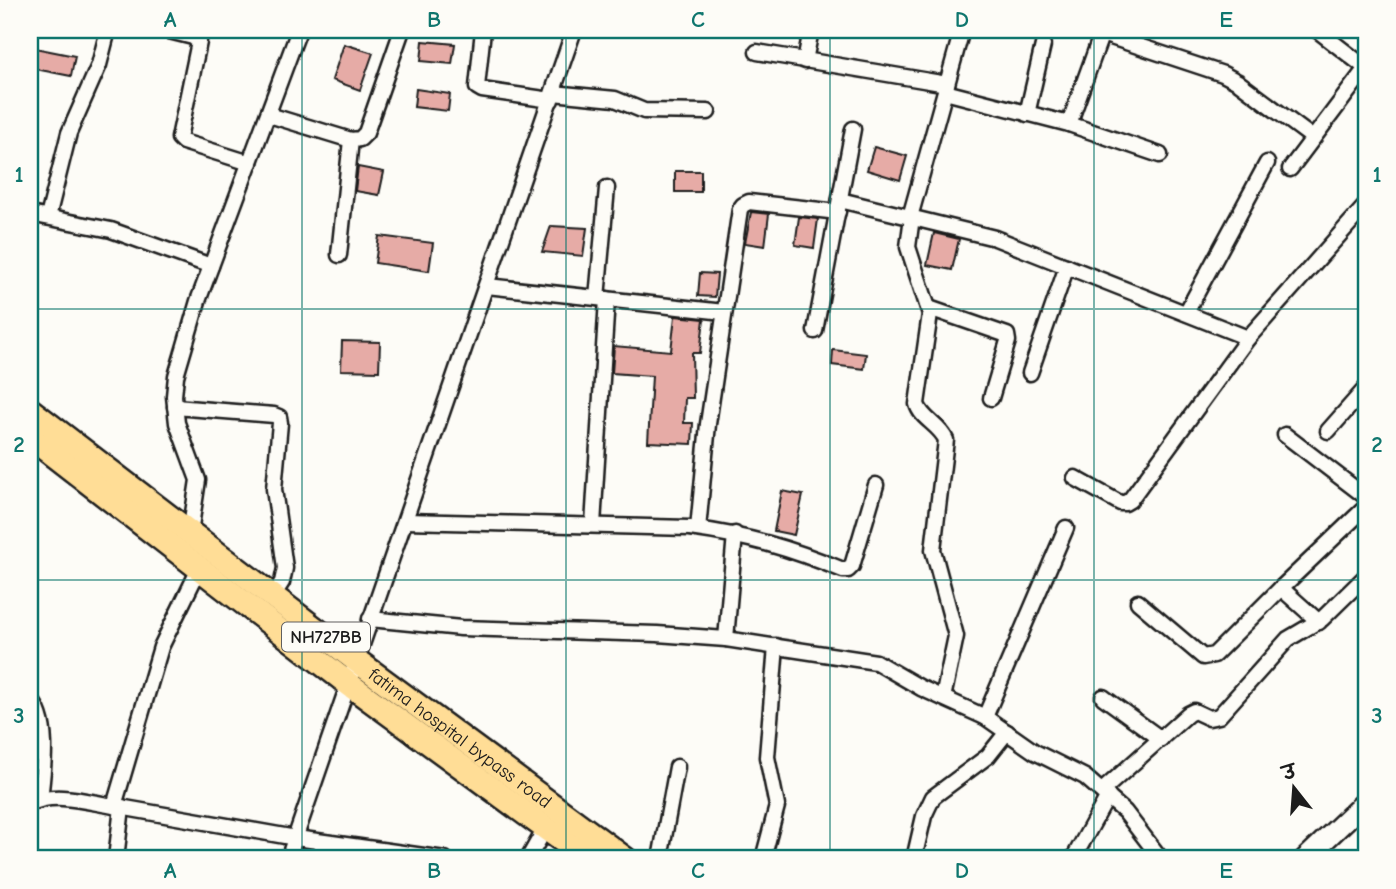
<svg xmlns="http://www.w3.org/2000/svg" width="1396" height="889" font-family="'Comic Neue','Playpen Sans Deva',sans-serif">
  <rect width="100%" height="100%" fill="#fdfcf7"/>
  <filter id="ink" filterUnits="userSpaceOnUse"><feTurbulence type="fractalNoise" baseFrequency=".0143" numOctaves="2"/><feDisplacementMap in="SourceGraphic" scale="14" xChannelSelector="R" yChannelSelector="G"/><feConvolveMatrix kernelMatrix="1 2 1 2 8 2 1 2 1" color-interpolation-filters="sRGB"/></filter>
  <g filter="url(#ink)">
    <!-- building -->
    <g fill="#e6aba6" stroke="#1c1c1c" stroke-width="2">
      <path d="M423,41L455,44L452,64L421,61Z"/>
      <path d="M344,44L373,53L360,90L332,80Z"/>
      <path d="M30,47L75,56L71,76L30,68Z"/>
      <path d="M416,89L450,94L448,111L414,107Z"/>
      <path d="M874,147L907,156L900,180L867,170Z"/>
      <path d="M358,167L384,172L379,195L355,191Z"/>
      <rect x="675" y="171" width="26" height="21"/>
      <path d="M751,212L769,214L765,246L745,243Z"/>
      <path d="M799,217L818,219L814,248L795,245Z"/>
      <path d="M551,226L587,228L583,256L542,252Z"/>
      <path d="M934,233L959,239L952,270L927,265Z"/>
      <path d="M379,236L433,243L429,271L375,263Z"/>
      <path d="M700,273L717,274L715,297L698,296Z"/>
      <path d="M675,316L704,319L700,353H692L693,398H685L684,423H693L692,444L648,442L652,376L612,373L614,346L671,351Z"/>
      <path d="M342,341L380,342L379,371L341,370Z"/>
      <path d="M833,350L866,354L864,369L832,365Z"/>
      <path d="M782,491L803,495L794,535L774,531Z"/>
    </g>
    <g fill="none" stroke-linecap="round" stroke-linejoin="round">
      <defs>
        <g id="minor">
          <path d="M165,30L193,37L199,42L179,138L183,142L250,163"/>
          <path d="M483,30L477,87L482,90L551,100"/>
          <path d="M1102,34L1223,74L1238,82L1313,138"/>
          <path d="M757,52L947,84"/>
          <path d="M805,61L811,30"/>
          <path d="M945,92L1069,124L1160,155"/>
          <path d="M553,93L615,99L644,111L708,112"/>
          <path d="M1027,114L1043,45"/>
          <path d="M269,115L351,140L360,139L366,133L402,30"/>
          <path d="M1069,124L1103,30"/>
          <path d="M1290,169L1366,68L1317,30"/>
          <path d="M840,200L995,238L1248,338"/>
          <path d="M30,214L111,230L211,266"/>
          <path d="M48,217L69,133L99,65L108,30"/>
          <path d="M910,217L962,30"/>
          <path d="M912,217L908,247L930,314L917,404C921,419 940,425 946,440L933,550L956,636L943,698"/>
          <path d="M339,255L351,140"/>
          <path d="M487,286L724,312"/>
          <path d="M597,298L607,188"/>
          <path d="M929,308L1007,335L1008,341L991,398"/>
          <path d="M1186,313L1267,163"/>
          <path d="M815,331L853,129"/>
          <path d="M1030,373L1067,266"/>
          <path d="M175,407L274,415L279,417L280,423L274,489L285,568L282,582L273,596"/>
          <path d="M1328,431L1366,388"/>
          <path d="M1285,435L1366,497"/>
          <path d="M1075,478L1120,503H1125L1130,500L1248,338L1366,205"/>
          <path d="M405,521L690,528C748,536 790,548 843,570H848L852,566L876,485"/>
          <path d="M593,525L607,299"/>
          <path d="M698,529L708,424L740,209L743,205L749,202L838,212"/>
          <path d="M190,533L198,480L177,423L174,396L176,376L198,301L299,30"/>
          <path d="M199,569L161,647L114,806L296,838L445,859"/>
          <path d="M1281,588L1319,622"/>
          <path d="M1138,602L1203,657L1214,655L1281,588L1366,507"/>
          <path d="M370,619L461,628L657,634L726,639L876,662L921,688L985,717L1035,752L1085,777L1125,812L1161,859"/>
          <path d="M726,639L735,534"/>
          <path d="M1103,697L1161,739"/>
          <path d="M30,699C51,720 43,772 40,799"/>
          <path d="M985,717L1066,528"/>
          <path d="M1102,791L1188,714L1194,711L1209,718L1219,716L1288,639L1322,619L1366,576"/>
          <path d="M30,804C54,791 88,802 114,806"/>
          <path d="M116,859L122,807"/>
          <path d="M288,859L574,30"/>
          <path d="M528,859L545,829"/>
          <path d="M660,859L677,767"/>
          <path d="M763,859L777,806L767,757L776,646"/>
          <path d="M914,859L924,816L933,797L988,756L1007,732"/>
          <path d="M1073,859L1108,796"/>
        </g>
        <path id="secondary" d="M1305,859L1366,801"/>
        <g id="trunk">
          <path id="s1" d="M30,410L357,661L625,859"/>
          <path d="M30,437L350,685L588,859"/>
        </g>
      </defs>
      <!-- minor casing -->
      <use href="#minor" stroke="#1c1c1c" stroke-width="19"/>
      <!-- secondary casing -->
      <use href="#secondary" stroke="#1c1c1c" stroke-width="24"/>
      <!-- trunk casing -->
      <use href="#trunk" stroke="#1c1c1c" stroke-width="28"/>
      <!-- minor -->
      <use href="#minor" stroke="#fdfcf7" stroke-width="14"/>
      <!-- secondary -->
      <use href="#secondary" stroke="#fdfcf7" stroke-width="19"/>
      <!-- trunk -->
      <use href="#trunk" stroke="#ffdd96" stroke-width="23"/>
    </g>
  </g>
  <!-- grid -->
  <path fill="none" stroke="#0f766e" stroke-width="2" stroke-opacity="0.55" d="M302,30V859M566,30V859M830,30V859M1094,30V859M30,309H1366M30,580H1366"/>
  <g text-anchor="middle" stroke-width="7" stroke-linejoin="round" paint-order="stroke">
    <!-- shield labels -->
    <rect fill="#fdfcf7" stroke="#605f5e" stroke-width="2" x="282" y="622.5" width="88" height="29" rx="5"/>
    <g font-size="18" font-weight="bold" fill="#1c1c1c">
      <text x="326" y="643">NH727BB</text>
    </g>
    <!-- street labels -->
    <g font-size="19" fill="#1c1c1c" stroke="#fdfcf7">
      <text dy="7" stroke="none"><textPath href="#s1" startOffset="541">fatima hospital bypass road</textPath></text>
    </g>
  </g>
  <!-- margin -->
  <rect width="1396" height="889" fill="none" stroke="#fdfcf7" stroke-width="77"/>
  <!-- north arrow -->
  <g transform="translate(1294 788) rotate(343)" stroke="#fdfcf7" stroke-width="5" paint-order="stroke">
  <path d="M0-5L12 26L0 18L-12 26Z" fill="#1c1c1c"/>
  <text y="-10" font-size="19" font-weight="bold" text-anchor="middle" fill="#1c1c1c">उ</text>
  </g>
  <rect x="38" y="38" width="1320" height="812" fill="none" stroke="#0f766e" stroke-width="2.5"/>
  <g font-size="23" text-anchor="middle" font-weight="bold" fill="#0f766e">
    <text x="170" y="27">A</text>
    <text x="434" y="27">B</text>
    <text x="698" y="27">C</text>
    <text x="962" y="27">D</text>
    <text x="1226" y="27">E</text>
    <text x="19" y="182">1</text>
    <text x="1377" y="182">1</text>
    <text x="19" y="452">2</text>
    <text x="1377" y="452">2</text>
    <text x="19" y="723">3</text>
    <text x="1377" y="723">3</text>
    <text x="170" y="878">A</text>
    <text x="434" y="878">B</text>
    <text x="698" y="878">C</text>
    <text x="962" y="878">D</text>
    <text x="1226" y="878">E</text>
  </g>
</svg>
